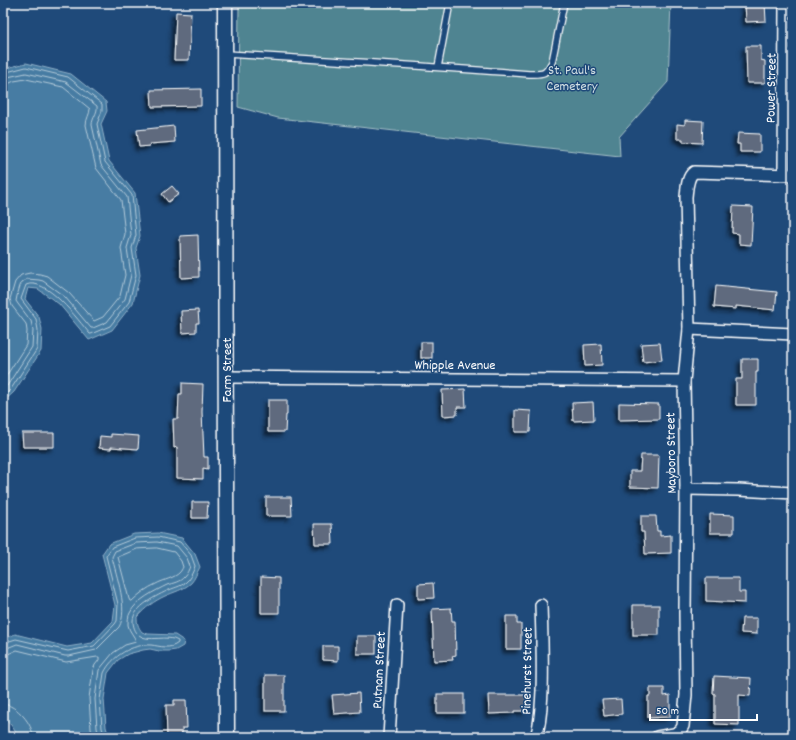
<svg xmlns="http://www.w3.org/2000/svg" width="796" height="740" font-family="Dekko,sans-serif">
  <defs>
    <filter id="shadow"><feDropShadow dx="-3.5" dy="3.5" stdDeviation="2" flood-color="#0009"/></filter>
  </defs>
  <rect width="100%" height="100%" fill="#1f4a7a"/>
  <filter id="ink" filterUnits="userSpaceOnUse"><feTurbulence type="fractalNoise" baseFrequency=".025" numOctaves="2"/><feDisplacementMap in="SourceGraphic" scale="8" xChannelSelector="R" yChannelSelector="G"/><feConvolveMatrix kernelMatrix="1 2 1 2 8 2 1 2 1" color-interpolation-filters="sRGB"/></filter>
  <g filter="url(#ink)">
    <!-- green -->
    <path fill="#508491" stroke="#a8c2c8" d="M239,3H671L668,82L619,137L620,156L278,118L238,107Z"/>
    <!-- water -->
    <g fill="#467ca3" stroke="#90b0c8">
      <path d="M26,63L71,74L106,102L107,111L101,124L109,161L135,193L140,236L136,248L140,275L133,303L112,330L89,340L59,304L38,289L28,288L25,299L39,317L42,329L41,351L14,392L3,402V71L7,68Z"/>
      <path d="M158,533L182,538L195,554L200,567C197,572 195,579 191,583C183,590 174,592 165,596C154,601 145,608 137,617C137,623 138,627 142,632L148,634L175,635L184,641L183,646L176,650L169,651H159L150,649L143,650L128,654L118,660L108,673L104,699L106,727L109,737H19L11,725L3,718V640L15,634L67,647L92,643L113,621L115,605L102,554L109,544L134,534Z"/>
    </g>
    <g fill="none" stroke-linecap="round" stroke-linejoin="round">
      <!-- shore -->
      <g stroke="#b5cbda" stroke-width="1">
        <path d="M3,73L26,67L68,77L102,104V111L97,124L105,162L132,195L136,235L132,248L136,275L129,302L110,326L91,334H90C78,320 46,276 26,285L21,299L36,319L38,330L37,349L11,389L3,397"/>
        <path d="M3,78L26,73L66,82L97,106C98,113 92,118 92,125L101,165L127,197L131,235L127,248L131,275L125,299L107,322L93,328H91L65,297L43,281L39,280L27,279L22,282L20,286L17,296L16,301L18,304L31,321L33,330L32,347L7,386L3,390"/>
        <path d="M3,84H8L14,81L26,79L63,87L90,109C90,114 86,119 86,125L96,168L121,200L125,234L121,248L125,275L120,296L103,317L94,321L69,293L47,276L40,274L30,273L21,275L15,282L10,299L12,306L26,324L27,331L26,345L3,381"/>
        <path d="M157,548L174,552L181,561L183,567C182,569 181,571 180,572C175,578 163,580 156,584C147,588 139,594 132,601H130L129,599L118,557L137,549Z"/>
        <path d="M3,643L16,639L68,651L94,646L115,624L117,621L118,604L106,556L112,547L135,538L158,537L180,542L191,555L195,566C194,570 191,576 188,580C183,586 176,587 169,590C158,595 133,607 133,621C133,626 135,632 139,635C148,643 168,634 178,641V643C170,650 160,646 151,645C132,644 112,656 104,673L100,700L102,728L105,737"/>
        <path d="M3,648H7L17,644L65,656H69L96,650L119,627C129,610 116,575 112,557L115,551L136,543L157,542L177,546L187,558L190,566C189,569 187,574 184,577C180,582 173,583 167,585C155,591 136,600 130,613C128,616 128,621 128,625C129,632 135,636 136,642L125,645L113,653L99,670L95,699L97,728L99,737"/>
        <path d="M3,654H8L17,650L66,662L97,657H99V660L95,665L93,670L89,698L91,729L93,737"/>
        <path d="M3,704C17,705 33,724 33,737"/>
      </g>
    </g>
    <!-- building -->
    <g fill="#5f6b7e" stroke="#fff" filter="url(#shadow)">
      <path d="M745,3H765L766,21L746,22Z"/>
      <path d="M176,12L191,13L189,60H174Z"/>
      <path d="M746,46H761V60L765,61V83H747Z"/>
      <path d="M201,89V106L152,107L151,90Z"/>
      <path d="M685,120L703,121L702,143L683,142V139H677V124L685,125Z"/>
      <path d="M174,126L175,142L150,144V146L139,147L137,130Z"/>
      <path d="M738,133L760,134V152H740V144H737Z"/>
      <path d="M172,186L179,194L168,202L162,194Z"/>
      <path d="M733,206L753,207L751,245L739,244V234L732,233Z"/>
      <path d="M198,235L199,277L181,278L180,236Z"/>
      <path d="M716,286L777,292L775,310L736,306V309L714,307Z"/>
      <path d="M198,310L199,323H196V332L182,333L181,311Z"/>
      <rect x="421" y="342" width="11" height="16"/>
      <path d="M660,343L662,360L643,362L641,344Z"/>
      <path d="M601,344L602,365L585,366L584,345Z"/>
      <path d="M742,359H758V372H756V405H736V379H742Z"/>
      <path d="M182,383L203,384L202,412L204,457H208V469L203,468V479L177,478V447L174,448L173,419H178L179,394H182Z"/>
      <path d="M465,389L466,407H457V415L443,416L442,390Z"/>
      <path d="M268,400H287V415H286L285,432H268Z"/>
      <path d="M593,402L594,420L573,421L572,403Z"/>
      <path d="M619,403L659,404V419L619,420Z"/>
      <path d="M515,410L531,411L530,432H515Z"/>
      <path d="M22,433H54V447H23Z"/>
      <path d="M111,434L139,436L138,449L111,447V449L99,448L100,436L111,437Z"/>
      <path d="M641,455H659L658,488L630,487V471H640Z"/>
      <path d="M266,497H291L292,516H266Z"/>
      <path d="M192,502H208L207,518H192Z"/>
      <path d="M710,514L734,515V533H710Z"/>
      <path d="M641,516H656L657,531H660V536L671,535V553L645,554L644,532H641Z"/>
      <path d="M314,524H332L333,544H315Z"/>
      <path d="M261,577L279,578V613H261Z"/>
      <path d="M706,578H739V592H745V603L706,601Z"/>
      <path d="M433,583L434,598L418,599V584Z"/>
      <rect x="633" y="605" width="26" height="30"/>
      <path d="M451,608L452,621H455L456,655L452,656L453,660L434,661L432,609Z"/>
      <path d="M506,616H517V624H521V649H506Z"/>
      <path d="M742,618H757V634L741,633Z"/>
      <rect x="357" y="636" width="19" height="18"/>
      <path d="M323,646H338V661L323,660Z"/>
      <rect x="265" y="675" width="19" height="36"/>
      <path d="M714,676L751,678L750,696L739,695V725L715,724V694L713,693Z"/>
      <path d="M650,688H664V696L670,695V717L648,718V696H650Z"/>
      <path d="M359,693L360,712L334,714L332,695Z"/>
      <rect x="437" y="694" width="27" height="19"/>
      <path d="M488,695H527V711H514V713L489,714Z"/>
      <path d="M621,699L622,714L604,716L602,700Z"/>
      <path d="M174,700H186L187,728H182V737H167L166,705H174Z"/>
    </g>
    <g fill="none" stroke-linecap="round" stroke-linejoin="round">
      <defs>
        <g id="service">
          <path d="M226,54C327,60 428,66 529,74C544,74 545,75 552,62L564,3"/>
          <path d="M438,67L450,3"/>
        </g>
        <g id="minor">
          <path d="M784,174L785,3"/>
          <path d="M689,329L793,334"/>
          <path d="M226,377L684,381"/>
          <path d="M686,489L738,490L793,493"/>
          <path d="M389,737L397,605"/>
          <path d="M536,737C541,722 541,707 542,691C543,663 542,634 541,605"/>
          <path d="M657,737L674,734L680,731L683,726L686,695L685,613L686,489L684,381L689,329L686,197C687,188 687,177 694,172L793,175"/>
        </g>
        <path id="tertiary" d="M225,3C226,248 225,492 227,737"/>
      </defs>
      <!-- service casing -->
      <use href="#service" stroke="#fff" stroke-width="8"/>
      <!-- minor casing -->
      <use href="#minor" stroke="#fff" stroke-width="14"/>
      <!-- tertiary casing -->
      <use href="#tertiary" stroke="#fff" stroke-width="17"/>
      <!-- service -->
      <use href="#service" stroke="#1f4a7a" stroke-width="5.5"/>
      <!-- minor -->
      <use href="#minor" stroke="#1f4a7a" stroke-width="11"/>
      <!-- tertiary -->
      <use href="#tertiary" stroke="#1f4a7a" stroke-width="14"/>
    </g>
  </g>
  <g text-anchor="middle" stroke-width="3" stroke-linejoin="round" paint-order="stroke">
    <!-- park labels -->
    <g font-size="14" fill="#d3e0e4" stroke="#1f4a7a">
      <text x="572" y="74">St. Paul's<tspan x="572" dy="16">Cemetery</tspan></text>
    </g>
    <!-- street labels -->
    <g font-size="14" fill="#fff" stroke="#1f4a7a">
      <text transform="translate(770 88) rotate(-89)" y="5">Power Street</text>
      <text x="455" y="369">Whipple Avenue</text>
      <text transform="translate(226 370) rotate(-90)" y="5">Farm Street</text>
      <text transform="translate(670 453) rotate(-91)" y="5">Mayboro Street</text>
      <text transform="translate(378 670) rotate(-87)" y="5">Putnam Street</text>
      <text transform="translate(526 671) rotate(-89)" y="5">Pinehurst Street</text>
    </g>
  </g>
  <!-- margin -->
  <rect width="796" height="740" fill="none" stroke="#1f4a7a" stroke-width="16"/>
  <rect x="8" y="8" width="780" height="724" fill="none" stroke="#fff" stroke-width="1.5" filter="url(#ink)"/>
  <!-- scale -->
  <path d="M650 714v6h107v-6" fill="none" stroke="#ffffff" stroke-width="2"/>
  <text x="656" y="714" font-size="12" fill="#ffffff" stroke="#1f4a7a" stroke-width="3" paint-order="stroke">50 m</text>
</svg>
